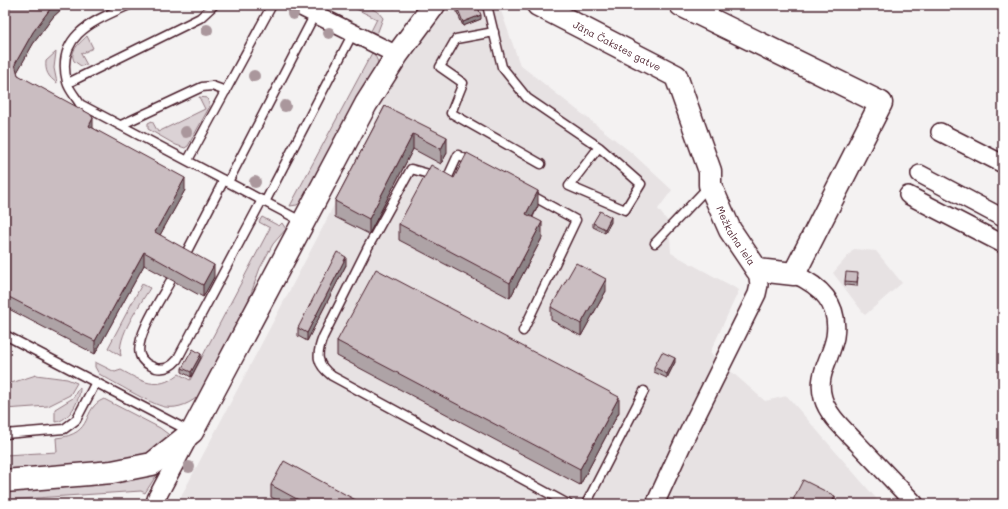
<svg xmlns="http://www.w3.org/2000/svg" width="1008" height="509" font-family="Mali,sans-serif">
  <rect width="100%" height="100%" fill="#f4f2f2"/>
  <filter id="ink" filterUnits="userSpaceOnUse"><feTurbulence type="fractalNoise" baseFrequency=".025" numOctaves="2"/><feDisplacementMap in="SourceGraphic" scale="8" xChannelSelector="R" yChannelSelector="G"/><feConvolveMatrix kernelMatrix="1 2 1 2 8 2 1 2 1" color-interpolation-filters="sRGB"/></filter>
  <g filter="url(#ink)">
    <!-- built -->
    <g fill="#e7e2e3">
      <path d="M469,5H499L520,65L632,153L672,190L658,209L669,223L671,253L739,290L710,353L765,401L787,396L881,504H177L323,227L383,106L380,104L389,88L441,15Z"/>
      <path d="M854,249L876,251L902,283L865,315L833,273Z"/>
    </g>
    <!-- green -->
    <g fill="#dbd2d5" stroke="#927880">
      <path d="M348,5C360,5 375,6 383,18L377,34L371,31L377,19Z"/>
      <path d="M87,36L93,48L81,54L87,65L81,66L74,61C69,51 80,43 87,36Z"/>
      <path d="M373,51L378,62L377,68L305,199L297,205L290,206Z"/>
      <path d="M56,52L54,68L57,83C48,77 45,71 46,61Z"/>
      <path d="M199,97L207,98L210,106L188,146L185,148L176,145L148,129V123L152,121L158,132L205,109Z"/>
      <path d="M262,217L279,226L282,223L286,229L273,244L260,268L243,316L201,394C191,403 179,409 165,407C150,404 114,382 99,374L95,367V362L115,372L121,370C142,381 156,392 179,374L190,380L270,228L259,222Z"/>
      <path d="M142,284L150,288C140,305 116,337 121,356L108,348Z"/>
      <path d="M36,375L67,379L77,383L70,395L48,406L5,409V385Z"/>
      <path d="M80,388C80,401 69,421 55,422V409L73,398L78,389Z"/>
      <path d="M104,399L160,428L168,434L172,440L170,454L145,493L141,491L5,500V455L57,452L56,438C96,434 80,409 104,399Z"/>
    </g>
    <g fill="none" stroke-linecap="round" stroke-linejoin="round">
      <defs>
        <g id="service">
          <path d="M129,5C94,21 55,35 67,82C69,90 76,97 80,104L303,222"/>
          <path d="M487,5L502,67L527,98L599,147L641,184L625,210L569,186L599,147"/>
          <path d="M494,32L456,39L440,67L463,83L451,113L541,164"/>
          <path d="M68,83L200,18L214,5"/>
          <path d="M121,125L202,87L212,86L226,91"/>
          <path d="M188,160L272,5"/>
          <path d="M474,164L458,155L447,179L411,169L367,249L323,337C316,355 316,364 332,376L568,504"/>
          <path d="M228,182L315,14"/>
          <path d="M265,202L353,33"/>
          <path d="M655,243L709,186"/>
          <path d="M183,259L224,180"/>
          <path d="M171,280C163,295 134,338 140,355C142,362 150,366 156,368C165,370 171,367 177,360L262,200"/>
          <path d="M523,331L576,220L529,194"/>
          <path d="M5,335L189,431"/>
          <path d="M5,434L64,429L76,420L96,382"/>
          <path d="M586,504L644,391"/>
        </g>
        <g id="minor">
          <path d="M297,5L397,55"/>
          <path d="M940,132L1003,164"/>
          <path d="M920,174L1003,218"/>
          <path d="M908,195L1003,244"/>
          <path d="M794,274C821,286 840,304 835,337C831,359 816,375 823,398C828,416 846,431 858,444C877,464 896,484 915,504"/>
          <path d="M156,499L189,437"/>
          <path d="M655,504L683,443L757,294L759,285L757,270"/>
        </g>
        <g id="trunk">
          <path id="s1" d="M538,5L676,76L710,171V185L730,230L757,270L794,274L881,103L681,5"/>
          <path d="M5,481L112,472L152,464L192,432L366,104L397,55L434,5"/>
        </g>
      </defs>
      <!-- service casing -->
      <use href="#service" stroke="#4a1f2b" stroke-width="11"/>
      <!-- minor casing -->
      <use href="#minor" stroke="#4a1f2b" stroke-width="20"/>
      <!-- trunk casing -->
      <use href="#trunk" stroke="#4a1f2b" stroke-width="25"/>
      <!-- service -->
      <use href="#service" stroke="#fff" stroke-width="8"/>
      <!-- minor -->
      <use href="#minor" stroke="#fff" stroke-width="17"/>
      <!-- trunk -->
      <use href="#trunk" stroke="#fff" stroke-width="22"/>
    </g>
    <!-- trees -->
    <g fill="#aa979c">
      <circle cx="293" cy="14" r="6"/>
      <circle cx="207" cy="30" r="6"/>
      <circle cx="329" cy="33" r="6"/>
      <circle cx="254" cy="76" r="6"/>
      <circle cx="285" cy="106" r="6"/>
      <circle cx="186" cy="132" r="6"/>
      <circle cx="255" cy="182" r="6"/>
      <circle cx="189" cy="467" r="6"/>
    </g>
    <!-- wall -->
    <g fill="#aea3a6" stroke="#4a1f2b">
      <path d="M5,5H66L53,17L33,44L17,72L18,75L93,128L185,190L160,235L214,277L203,297L144,265L95,354L5,307Z"/>
      <path d="M378,5H396L395,8Z"/>
      <path d="M457,7L481,19L463,26L457,12Z"/>
      <path d="M385,106L447,153L441,164L413,149L369,234L335,217V201Z"/>
      <path d="M454,178L538,206L533,217L542,238L510,298L399,240V224Z"/>
      <path d="M611,222L605,233L593,227V223Z"/>
      <path d="M346,265L307,341L298,336V328Z"/>
      <path d="M858,277L857,286L845,285V281Z"/>
      <path d="M606,291L581,336L551,320V307Z"/>
      <path d="M337,341L619,412L580,485L337,356Z"/>
      <path d="M201,358L191,377L182,372V368Z"/>
      <path d="M675,362L667,378L654,372V367Z"/>
      <path d="M271,485L363,504H284L271,497Z"/>
    </g>
    <!-- shaded-wall -->
    <g fill="#8d8487" stroke="#4a1f2b">
      <path d="M53,5H66L53,17L33,44L15,76V64L33,32Z"/>
      <path d="M481,15V19L463,26V22Z"/>
      <path d="M93,118V130L89,126Z"/>
      <path d="M413,134V149L369,234V219Z"/>
      <path d="M447,137V153L441,164V149Z"/>
      <path d="M185,178V190L155,244V232Z"/>
      <path d="M538,191V206L526,229V214Z"/>
      <path d="M611,217V222L605,233V229Z"/>
      <path d="M542,222V238L510,298V283Z"/>
      <path d="M144,252V265L95,354V341Z"/>
      <path d="M346,257V265L307,341V333Z"/>
      <path d="M214,265V277L203,297V285Z"/>
      <path d="M606,279V291L581,336V324Z"/>
      <path d="M201,354V358L191,377V372Z"/>
      <path d="M675,358V362L667,378V374Z"/>
      <path d="M619,397V412L580,485V469Z"/>
      <path d="M835,496V504H831Z"/>
    </g>
    <!-- building -->
    <g fill="#cabdc1" stroke="#4a1f2b">
      <path d="M5,5H53L33,32L15,64L18,75L90,114L93,118L89,126L185,178L155,232L214,265L203,285L144,252L95,341L5,295Z"/>
      <path d="M462,5H477L481,15L463,22L457,7Z"/>
      <path d="M385,106L447,137L441,149L413,134L369,219L335,201Z"/>
      <path d="M467,153L538,191L526,214L542,222L510,283L399,224L431,165L454,178Z"/>
      <path d="M600,211L611,217L605,229L593,223Z"/>
      <path d="M337,252L346,257L307,333L298,328Z"/>
      <path d="M576,263L606,279L581,324L551,307Z"/>
      <path d="M376,269L619,397L580,469L337,341Z"/>
      <path d="M846,272L858,273L857,282L845,281Z"/>
      <path d="M193,349L201,354L191,372L182,368Z"/>
      <path d="M662,352L675,358L667,374L654,367Z"/>
      <path d="M284,461L363,504H306L271,485Z"/>
      <path d="M803,480L835,496L831,504H791Z"/>
    </g>
  </g>
  <g text-anchor="middle" stroke-width="3" stroke-linejoin="round" paint-order="stroke">
    <!-- street labels -->
    <g font-size="10" fill="#4a1f2b" stroke="#fff">
      <text dy="4" stroke="none"><textPath href="#s1" startOffset="89">Jāņa Čakstes gatve</textPath></text>
      <text dy="4" stroke="none"><textPath href="#s1" startOffset="327">Mežkalna iela</textPath></text>
    </g>
  </g>
  <!-- margin -->
  <rect width="1008" height="509" fill="none" stroke="#fff" stroke-width="20"/>
  <rect x="10" y="10" width="988" height="489" fill="none" stroke="#4a1f2b" stroke-width="1.5" filter="url(#ink)"/>
</svg>
